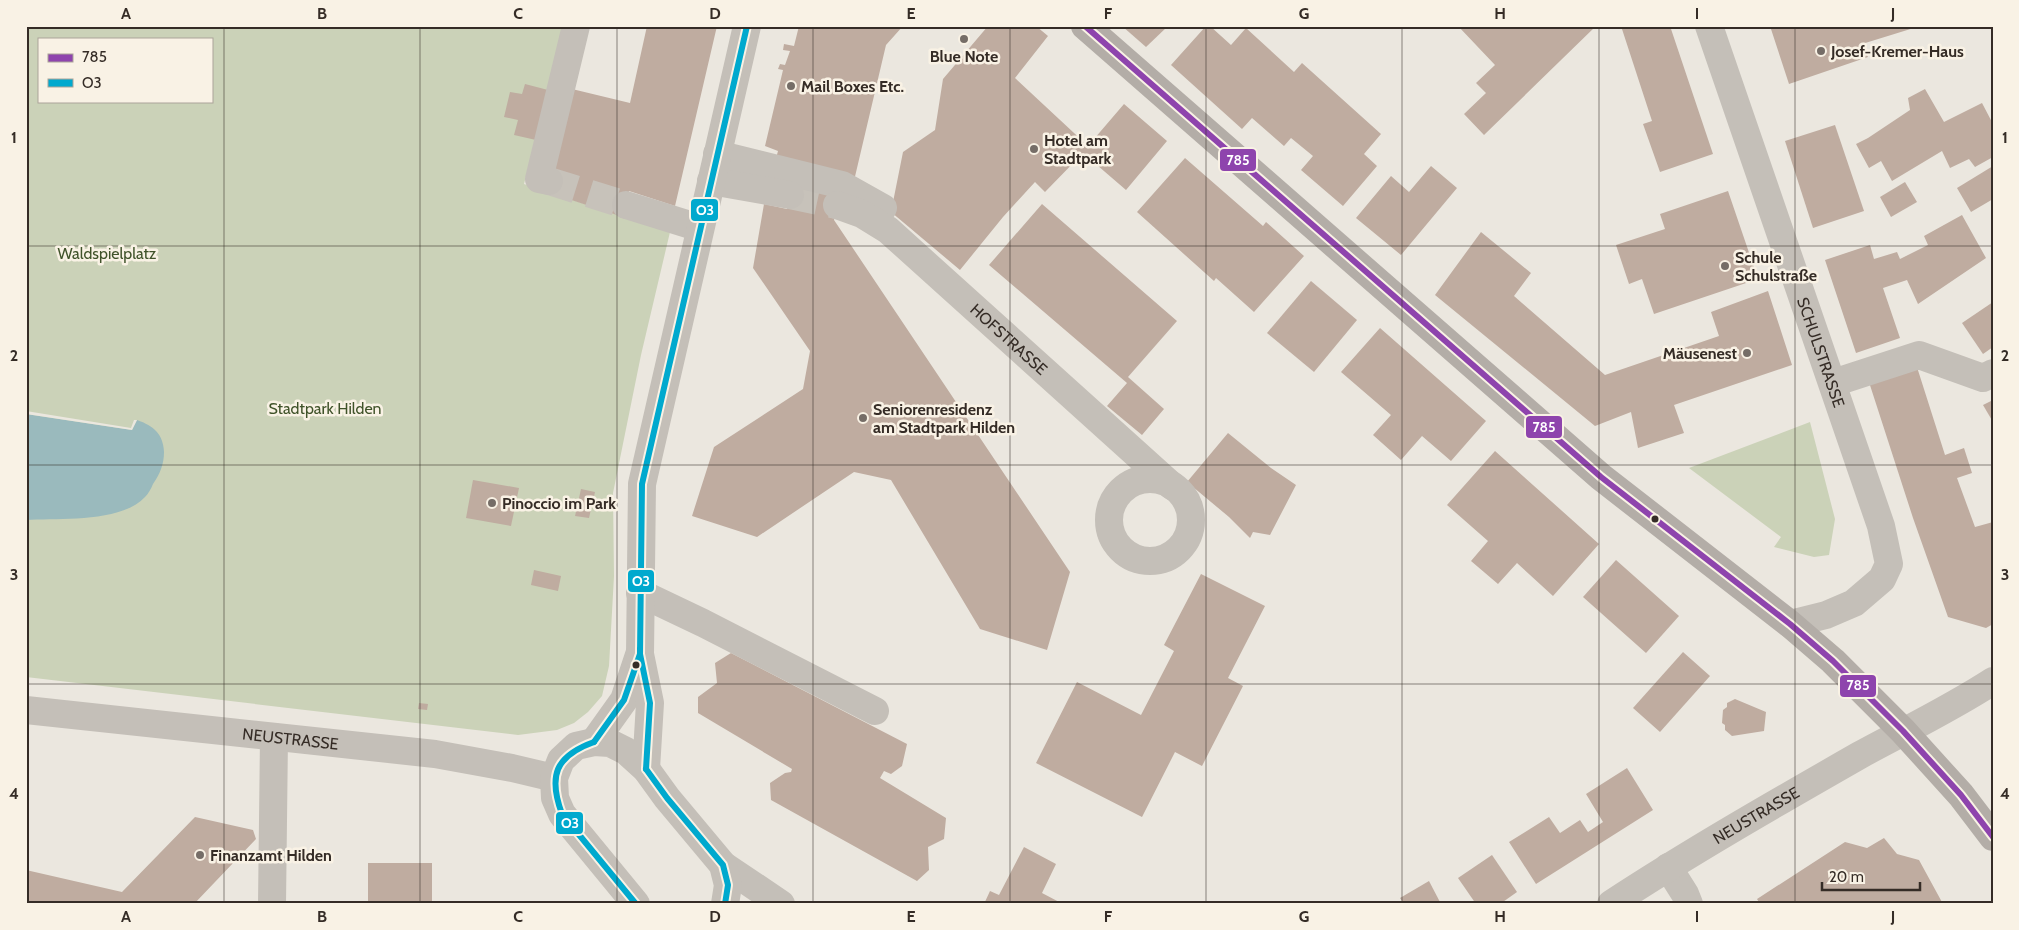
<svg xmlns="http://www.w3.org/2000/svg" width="2019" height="930" font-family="Cabin,sans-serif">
  <rect width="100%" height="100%" fill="#ebe7df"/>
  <!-- green -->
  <g fill="#cbd2b8" fill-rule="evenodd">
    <path d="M26,26H564L524,184L670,232L641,355L613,493L614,576L609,666L602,696L588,712L574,723L557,730L518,735L26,677ZM39,39H211V101H39Z"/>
    <path d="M1810,422L1835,519L1829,555L1814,557L1774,547L1781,537L1689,468Z"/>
  </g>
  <!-- water -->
  <path fill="#9ababd" d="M26,414L132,430L137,420C154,426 163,434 164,452C164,464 160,474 153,484C151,489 148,494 145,497C121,523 59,518 26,520Z"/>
  <!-- pier -->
  <path fill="#ebe7df" d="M26,411L131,428L134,420H137L132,430L26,414Z"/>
  <!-- building -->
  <g fill="#bfaca0">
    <path d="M647,26H717L675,206L629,191L623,217L547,192L572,89L630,103Z"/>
    <path d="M799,26H903L886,45L853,185L843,183L834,220L1070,572L1047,650L980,629L891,480L854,472L757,537L692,516L714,447L803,389L810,351L753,268L764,204L787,209L792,185L770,180L778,151L765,146L783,70L778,69L780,64L785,65L790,51L783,50L784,44L794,46Z"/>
    <path d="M988,26H1036L1048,36L1015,78L1088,146L1124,104L1167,141L1126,190L1083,153L1045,192L1035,182L1003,217L960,270L891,212L903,152L935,130L943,79Z"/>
    <path d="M1122,26H1168L1146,47Z"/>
    <path d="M1206,26H1210L1231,45L1246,28L1294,72L1302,63L1381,134L1364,154L1377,166L1343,206L1301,170L1313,156L1291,138L1284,146L1252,118L1242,129L1171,65Z"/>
    <path d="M1458,26H1596L1484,135L1464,114L1486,93L1476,83L1495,65Z"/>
    <path d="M1621,26H1670L1713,154L1660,172L1643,124L1652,121Z"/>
    <path d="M1770,26H1917V27L1862,44L1868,57L1789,84Z"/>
    <path d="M525,84L548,90L536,140L514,135L518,120L504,117L510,92L522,94Z"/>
    <path d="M1925,89L1944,122L1982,103L1993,124V157L1975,167L1969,159L1950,168L1942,151L1892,181L1881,161L1869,168L1856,144L1868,138L1910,110L1908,98Z"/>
    <path d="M1835,125L1864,211L1813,228L1785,141Z"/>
    <path d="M1185,158L1263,226L1266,222L1304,256L1254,312L1216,278L1214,281L1137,212Z"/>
    <path d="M1431,166L1457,188L1401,255L1356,218L1391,176L1409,192Z"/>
    <path d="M1993,166V199L1971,212L1957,188Z"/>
    <path d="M1905,182L1917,202L1891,217L1880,197Z"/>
    <path d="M1728,191L1758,279L1654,314L1642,279L1629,284L1616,245L1665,229L1660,214Z"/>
    <path d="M1042,204L1177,321L1128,377L1164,409L1142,435L1107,406L1127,383L989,265Z"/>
    <path d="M1962,215L1986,258L1918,304L1907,280L1883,288L1900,338L1856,353L1825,260L1870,245L1874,259L1897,252L1900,259L1928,245L1924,236Z"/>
    <path d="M1481,232L1531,273L1514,296L1605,375L1719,336L1711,312L1768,291L1792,365L1674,405L1684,433L1638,448L1631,412L1595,426L1435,295Z"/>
    <path d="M1311,281L1357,320L1314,372L1267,333Z"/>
    <path d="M1993,302V347L1983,354L1962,323Z"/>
    <path d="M1380,328L1486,421L1451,461L1422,436L1401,460L1373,435L1391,415L1341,372Z"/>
    <path d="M1916,364L1945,455L1964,448L1972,473L1957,478L1975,527L1993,522V624L1986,628L1948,617L1913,518L1868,379Z"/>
    <path d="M1993,400V422L1983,405Z"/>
    <path d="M1228,433L1271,468L1296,485L1270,535L1253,532L1250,538L1229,517L1187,482Z"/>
    <path d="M1495,451L1599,544L1553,596L1517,563L1498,584L1471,561L1488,541L1447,505Z"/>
    <path d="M473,480L519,488L511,526L466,518Z"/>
    <path d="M581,489L595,492L589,518L575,516Z"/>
    <path d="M1616,560L1679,616L1646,653L1583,597Z"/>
    <path d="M534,570L561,576L558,591L531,585Z"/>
    <path d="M1201,574L1265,606L1228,678L1243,686L1202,766L1175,752L1142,817L1036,763L1077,682L1141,715L1174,651L1164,645Z"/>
    <path d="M1683,652L1710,676L1660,732L1633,708Z"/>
    <path d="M731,653L907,744L902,766L891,774L884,771L880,778L946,818L944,839L928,847L929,870L917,881L771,800L770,783L785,773L791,772L792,769L698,713V697L717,683L715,663Z"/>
    <path d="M1735,699L1766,712L1764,731L1732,736L1725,730V725L1722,723L1723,710L1727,707V703Z"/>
    <path d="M419,703L428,704L427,710L418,709Z"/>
    <path d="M1627,768L1653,810L1536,884L1509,842L1549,817L1560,833L1580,820L1588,832L1603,822L1586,794Z"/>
    <path d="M195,817L253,830L256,839L194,904H26V870L122,892Z"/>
    <path d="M1884,838L1897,854L1919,860L1943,904H1760L1757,899L1845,842L1867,848Z"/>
    <path d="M1024,847L1056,864L1042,893L1063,904H984L990,891L999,895Z"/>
    <path d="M1492,855L1517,892L1500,904H1476L1458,878Z"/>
    <rect x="368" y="863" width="64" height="41"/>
    <path d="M1429,881L1441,904H1404L1400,898Z"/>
    <path d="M579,901V904H515V902Z"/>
  </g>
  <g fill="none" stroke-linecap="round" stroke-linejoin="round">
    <!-- minor-tunnel -->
    <g stroke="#c7c2ba" stroke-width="28" stroke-dasharray="28 14" stroke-linecap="butt">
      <path d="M549,181L626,205"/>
      <path d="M790,195L837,205"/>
    </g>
    <!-- minor -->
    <g stroke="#c4bfb8" stroke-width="28">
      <path id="s1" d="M1709,26L1881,526L1889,564L1882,579L1854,603L1826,615L1790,624"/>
      <path d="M717,154L842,185L883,208"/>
      <path d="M549,181L539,179L576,26"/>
      <path d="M711,181L790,195"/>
      <path d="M626,205L700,228"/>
      <path id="s2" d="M837,205L862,214L888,230L1172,486"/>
      <path d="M1833,383L1919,355L1983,378L1993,373"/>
      <circle cx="1150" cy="520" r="41"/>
      <path d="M640,593L703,623L875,711"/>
      <path id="s3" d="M26,710L435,754L512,768L554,778"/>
      <path d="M594,742L624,700L639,655"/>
      <path d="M646,769L650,703L640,654L642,484L747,26"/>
      <path d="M723,865L781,904"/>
      <path d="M1668,867L1685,894L1689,904"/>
      <path d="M272,904L274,737"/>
      <path d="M636,904L562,814L555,798L554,778L561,760L576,746L594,742L610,743L626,751L646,769L667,798L723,865L728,885L725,904"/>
      <path id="s4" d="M1611,904C1692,851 1776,803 1860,755C1904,731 1950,709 1993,681"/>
    </g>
    <!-- major -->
    <path stroke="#b3ada7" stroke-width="28" d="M1085,26L1601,477L1790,624L1833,661L1903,731L1961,795L1993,837"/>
    <defs>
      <path id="bus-1" d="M1085,26L1601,477L1790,624L1833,661L1903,731L1961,795L1993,837"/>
      <g id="bus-2">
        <path d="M594,742L624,700L640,654V649"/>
        <path d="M594,742C555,756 548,776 562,814L636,904"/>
        <path d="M646,769L650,703L640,654L642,484L747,26"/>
        <path d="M646,769L667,798L723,865L728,885L725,904"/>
      </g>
    </defs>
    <!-- bus-1 casing -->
    <use href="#bus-1" stroke="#f9f2e5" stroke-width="10"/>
    <!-- bus-2 casing -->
    <use href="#bus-2" stroke="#f9f2e5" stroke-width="10"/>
    <!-- bus-1 -->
    <use href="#bus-1" stroke="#8e44ad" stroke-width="6"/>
    <!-- bus-2 -->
    <use href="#bus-2" stroke="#00a9ce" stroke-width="6"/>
  </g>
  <!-- grid -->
  <path fill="none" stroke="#352c26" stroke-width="1" stroke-opacity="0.55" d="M224,26V904M420,26V904M617,26V904M813,26V904M1010,26V904M1206,26V904M1402,26V904M1599,26V904M1795,26V904M26,246H1993M26,465H1993M26,684H1993"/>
  <!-- markers -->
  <g fill="#756d67" stroke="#f9f2e5" stroke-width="2">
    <circle cx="964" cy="39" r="5"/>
    <circle cx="1821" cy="51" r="5"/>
    <circle cx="791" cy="86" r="5"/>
    <circle cx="1034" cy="149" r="5"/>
    <circle cx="1725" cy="266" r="5"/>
    <circle cx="1747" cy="353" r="5"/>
    <circle cx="863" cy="418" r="5"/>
    <circle cx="492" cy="503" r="5"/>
    <circle cx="200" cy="855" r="5"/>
  </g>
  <g fill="#352c26" stroke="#f9f2e5" stroke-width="2">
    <circle cx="1655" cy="519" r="4.5"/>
    <circle cx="636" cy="665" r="4.5"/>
  </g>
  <g text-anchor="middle" stroke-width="5" stroke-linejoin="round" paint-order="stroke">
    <!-- poi labels -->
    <g font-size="16" font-weight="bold" fill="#352c26" stroke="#f9f2e5" text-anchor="start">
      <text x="1831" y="57">Josef-Kremer-Haus</text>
      <text x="964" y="62" text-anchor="middle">Blue Note</text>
      <text x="801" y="92">Mail Boxes Etc.</text>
      <text x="1044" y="146">Hotel am<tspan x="1044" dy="18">Stadtpark</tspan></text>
      <text x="1735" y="263">Schule<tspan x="1735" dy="18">Schulstraße</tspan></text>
      <text x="1737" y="359" text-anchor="end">Mäusenest</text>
      <text x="873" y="415">Seniorenresidenz<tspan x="873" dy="18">am Stadtpark Hilden</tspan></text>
      <text x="502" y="509">Pinoccio im Park</text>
      <text x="210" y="861">Finanzamt Hilden</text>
    </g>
    <!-- park labels -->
    <g font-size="16" fill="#40532a" stroke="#f9f2e5">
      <text x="107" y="259">Waldspielplatz</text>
      <text x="325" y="414">Stadtpark Hilden</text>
    </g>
    <!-- street labels -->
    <g font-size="16" fill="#352c26" stroke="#f9f2e5">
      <text dy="6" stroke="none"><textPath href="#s2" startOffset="220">HOFSTRASSE</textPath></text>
      <text dy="6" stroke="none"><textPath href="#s1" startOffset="345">SCHULSTRASSE</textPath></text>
      <text dy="6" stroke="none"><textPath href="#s3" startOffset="266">NEUSTRASSE</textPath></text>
      <text dy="6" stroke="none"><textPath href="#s4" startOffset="170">NEUSTRASSE</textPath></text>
    </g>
  </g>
  <g stroke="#f9f2e5" stroke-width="2">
    <rect x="1219" y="148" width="38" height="24" rx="5" fill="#8e44ad"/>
    <rect x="690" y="198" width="29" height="24" rx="5" fill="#00a9ce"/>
    <rect x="1525" y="415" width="38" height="24" rx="5" fill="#8e44ad"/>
    <rect x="627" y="569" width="28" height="24" rx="5" fill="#00a9ce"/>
    <rect x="1839" y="674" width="38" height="24" rx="5" fill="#8e44ad"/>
    <rect x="555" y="811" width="29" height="24" rx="5" fill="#00a9ce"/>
  </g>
  <g font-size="14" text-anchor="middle" font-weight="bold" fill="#fff">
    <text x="1238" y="165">785</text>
    <text x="705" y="215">O3</text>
    <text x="1544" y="432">785</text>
    <text x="641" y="586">O3</text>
    <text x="1858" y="690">785</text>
    <text x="570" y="828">O3</text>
  </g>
  <!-- border -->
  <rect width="2019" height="930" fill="none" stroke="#f9f2e5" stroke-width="55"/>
  <!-- legend -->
  <rect x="38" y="38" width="175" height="65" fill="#f9f2e5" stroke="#aba399"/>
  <rect x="48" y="54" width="25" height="8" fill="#8e44ad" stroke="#aba399"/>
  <text x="82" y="62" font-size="15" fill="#352c26">785</text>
  <rect x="48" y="79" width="25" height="8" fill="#00a9ce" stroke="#aba399"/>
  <text x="82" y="88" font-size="15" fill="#352c26">O3</text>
  <!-- scale -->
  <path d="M1822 882v8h98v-8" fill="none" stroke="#352c26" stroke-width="2.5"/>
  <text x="1829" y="882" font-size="15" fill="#352c26" stroke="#f9f2e5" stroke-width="4" paint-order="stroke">20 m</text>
  <rect x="28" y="28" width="1964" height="874" fill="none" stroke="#352c26" stroke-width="2"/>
  <g font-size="16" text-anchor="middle" font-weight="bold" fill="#352c26">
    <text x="126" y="19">A</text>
    <text x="322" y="19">B</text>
    <text x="518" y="19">C</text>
    <text x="715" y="19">D</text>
    <text x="911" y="19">E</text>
    <text x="1108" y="19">F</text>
    <text x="1304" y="19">G</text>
    <text x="1500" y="19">H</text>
    <text x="1697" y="19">I</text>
    <text x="1893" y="19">J</text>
    <text x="14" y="143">1</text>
    <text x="2005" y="143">1</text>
    <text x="14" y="361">2</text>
    <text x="2005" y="361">2</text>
    <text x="14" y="580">3</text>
    <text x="2005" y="580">3</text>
    <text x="14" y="799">4</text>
    <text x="2005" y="799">4</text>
    <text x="126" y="922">A</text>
    <text x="322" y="922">B</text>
    <text x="518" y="922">C</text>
    <text x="715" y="922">D</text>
    <text x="911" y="922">E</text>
    <text x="1108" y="922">F</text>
    <text x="1304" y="922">G</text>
    <text x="1500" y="922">H</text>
    <text x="1697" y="922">I</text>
    <text x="1893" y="922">J</text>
  </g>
</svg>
